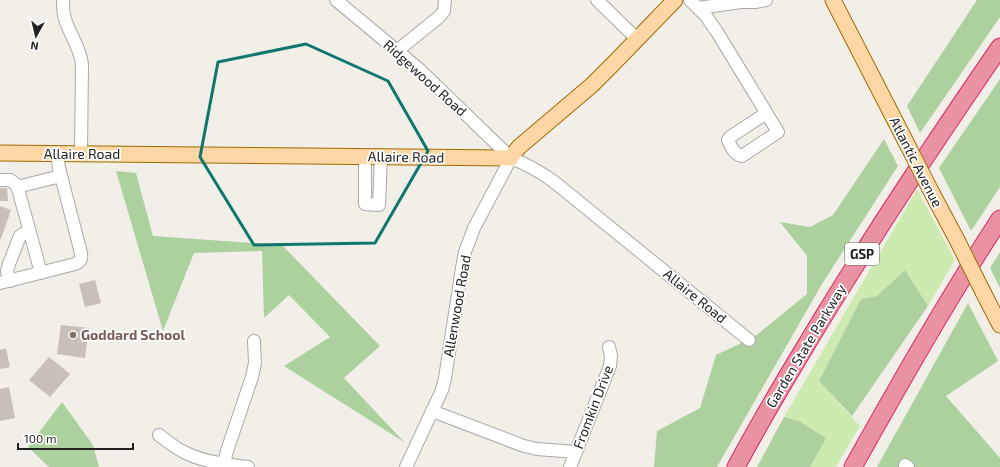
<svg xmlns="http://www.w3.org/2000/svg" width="1000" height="467" font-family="'Exo 2',sans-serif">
  <rect width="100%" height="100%" fill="#f2efe9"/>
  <!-- grass -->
  <path fill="#cdebb0" d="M917,189L955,260L928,306L905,270L877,296L861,299L819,381L860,426L836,467H810L825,438L799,421L784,417Z"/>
  <!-- forest -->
  <g fill="#add19e">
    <path d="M977,0H1000V17L920,133L907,106Z"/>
    <path d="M1000,79V187L971,231L939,168Z"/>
    <path d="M884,139L898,166L822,284L717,467H654L657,431L700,408L716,355L754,337L807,294V256L780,222L810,227L833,215Z"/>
    <path d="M116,171L136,173L153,236L282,245L380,346L344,378L404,442L284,366L330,337L289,295L264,318L262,251L194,253L163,331Z"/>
    <path d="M1000,252V288L990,268Z"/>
    <path d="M905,270L928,306L852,416L819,381L861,299L877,296Z"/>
    <path d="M968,303L998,361L946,396L1000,458V467H877Z"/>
    <path d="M62,402L93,445L99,467H49L28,447Z"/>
    <path d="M784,417L799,421L826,438L810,467H757Z"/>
  </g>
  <!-- building -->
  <g fill="#c7bfb8">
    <path d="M0,188H7L8,201H0Z"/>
    <path d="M0,206L11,210L1,239L0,238Z"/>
    <path d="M95,280L101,303L85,307L79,284Z"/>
    <path d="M61,325L89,328L85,358L57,354Z"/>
    <path d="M6,348L10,367L0,369V350Z"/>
    <path d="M49,357L70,374L50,397L29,380Z"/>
    <path d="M9,387L15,418L0,421V389Z"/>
  </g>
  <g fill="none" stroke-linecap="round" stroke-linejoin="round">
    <defs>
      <g id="minor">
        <path d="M63,0C63,7 63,13 65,19C70,35 80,47 82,64L81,153"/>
        <path d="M336,0L420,70L511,158C527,164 540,172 553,181L749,340"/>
        <path d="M597,0L637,39"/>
        <path d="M690,0L706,16L717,32L778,132L742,156C734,154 731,147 728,140L730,137L762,116L764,113L765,110"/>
        <path d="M698,8L741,2H755L766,0"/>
        <path d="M397,51L439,17L444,11L445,0"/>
        <path d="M365,157V204L379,205L381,157"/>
        <path d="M0,180H10L17,185L41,273"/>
        <path d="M17,187L61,176"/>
        <path d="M10,281L7,271L9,264L20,236L29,230"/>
        <path d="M0,283L75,264C81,261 82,259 81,253L59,168L57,154"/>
        <path d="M432,411L524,446L537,449L576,452"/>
        <path d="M159,435C166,440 174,447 182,451C202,462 225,464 248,467"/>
        <path d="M224,463L227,451L252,377L255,363L254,341"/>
        <path d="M905,465L908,467"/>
        <path d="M406,467L442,390L445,378L462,268L465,252L474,228L511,158"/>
        <path d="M570,467L610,366L611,356L609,347"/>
      </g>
      <g id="major">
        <path d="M833,0L907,144"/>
        <path d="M0,153L511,158L514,153L519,147L592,85L613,64L675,0"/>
        <path d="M932,193L957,240"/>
        <path d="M983,292L1000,325"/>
      </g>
      <g id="highway">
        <path d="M736,467C755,431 775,397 796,362C860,254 929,150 1000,47"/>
        <path d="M853,467C900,383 947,300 1000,219"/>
      </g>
    </defs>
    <!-- minor casing -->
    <use href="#minor" stroke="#a9a9a9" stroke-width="14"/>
    <!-- major casing -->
    <use href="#major" stroke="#a06b00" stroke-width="17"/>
    <!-- highway casing -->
    <use href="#highway" stroke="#dc2a67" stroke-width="19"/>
    <!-- minor -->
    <use href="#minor" stroke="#fff" stroke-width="12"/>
    <!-- major -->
    <use href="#major" stroke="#fcd6a4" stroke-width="15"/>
    <!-- highway -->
    <use href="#highway" stroke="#e892a2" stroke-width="17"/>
    <defs>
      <g id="major-bridge">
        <path d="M907,144L932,193"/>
        <path d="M957,240L983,292"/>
      </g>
    </defs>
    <!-- major-bridge casing -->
    <use href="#major-bridge" stroke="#a06b00" stroke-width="17" stroke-linecap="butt"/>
    <!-- major-bridge -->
    <use href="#major-bridge" stroke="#fcd6a4" stroke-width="15"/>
  </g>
  <!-- marked area -->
  <path fill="none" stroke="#0f766e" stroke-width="3" stroke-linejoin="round" d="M306,44L388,81L428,151L375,243L254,245L200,157L218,62Z"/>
  <!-- markers -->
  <circle fill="#8d6e63" stroke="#fff" stroke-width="1.5" cx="73" cy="335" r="4"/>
  <g text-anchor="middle" stroke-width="3.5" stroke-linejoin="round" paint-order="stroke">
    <!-- shield labels -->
    <rect fill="#fff" stroke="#646464" stroke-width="1" x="845" y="243" width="34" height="22" rx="3"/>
    <g font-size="13" font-weight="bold" fill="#222">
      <text x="862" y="259">GSP</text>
    </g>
    <!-- street labels -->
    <g font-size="14" fill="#222" stroke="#fff">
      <text transform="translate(425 78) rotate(42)" y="5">Ridgewood Road</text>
      <text x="82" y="159">Allaire Road</text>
      <text transform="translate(406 157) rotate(1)" y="5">Allaire Road</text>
      <text transform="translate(916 162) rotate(63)" y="5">Atlantic Avenue</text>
      <text transform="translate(695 296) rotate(39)" y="5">Allaire Road</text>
      <text transform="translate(457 306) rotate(-80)" y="5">Allenwood Road</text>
      <text transform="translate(806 346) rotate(-59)" y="5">Garden State Parkway</text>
      <text transform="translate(593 407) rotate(-69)" y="5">Fromkin Drive</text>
    </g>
    <!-- education labels -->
    <g font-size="14" font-weight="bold" fill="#785e54" stroke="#fff" text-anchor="start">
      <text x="81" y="340">Goddard School</text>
    </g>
  </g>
  <!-- north arrow -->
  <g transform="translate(36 36) rotate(188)" stroke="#ffffff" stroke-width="3" paint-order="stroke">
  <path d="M0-3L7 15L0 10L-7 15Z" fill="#222222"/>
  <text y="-6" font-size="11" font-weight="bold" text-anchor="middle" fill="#222222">N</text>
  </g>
  <!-- scale -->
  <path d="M18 443v6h115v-6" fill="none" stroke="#222222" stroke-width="2"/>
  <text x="24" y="443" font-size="12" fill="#222222" stroke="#ffffff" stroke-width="3" paint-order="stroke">100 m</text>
</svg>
